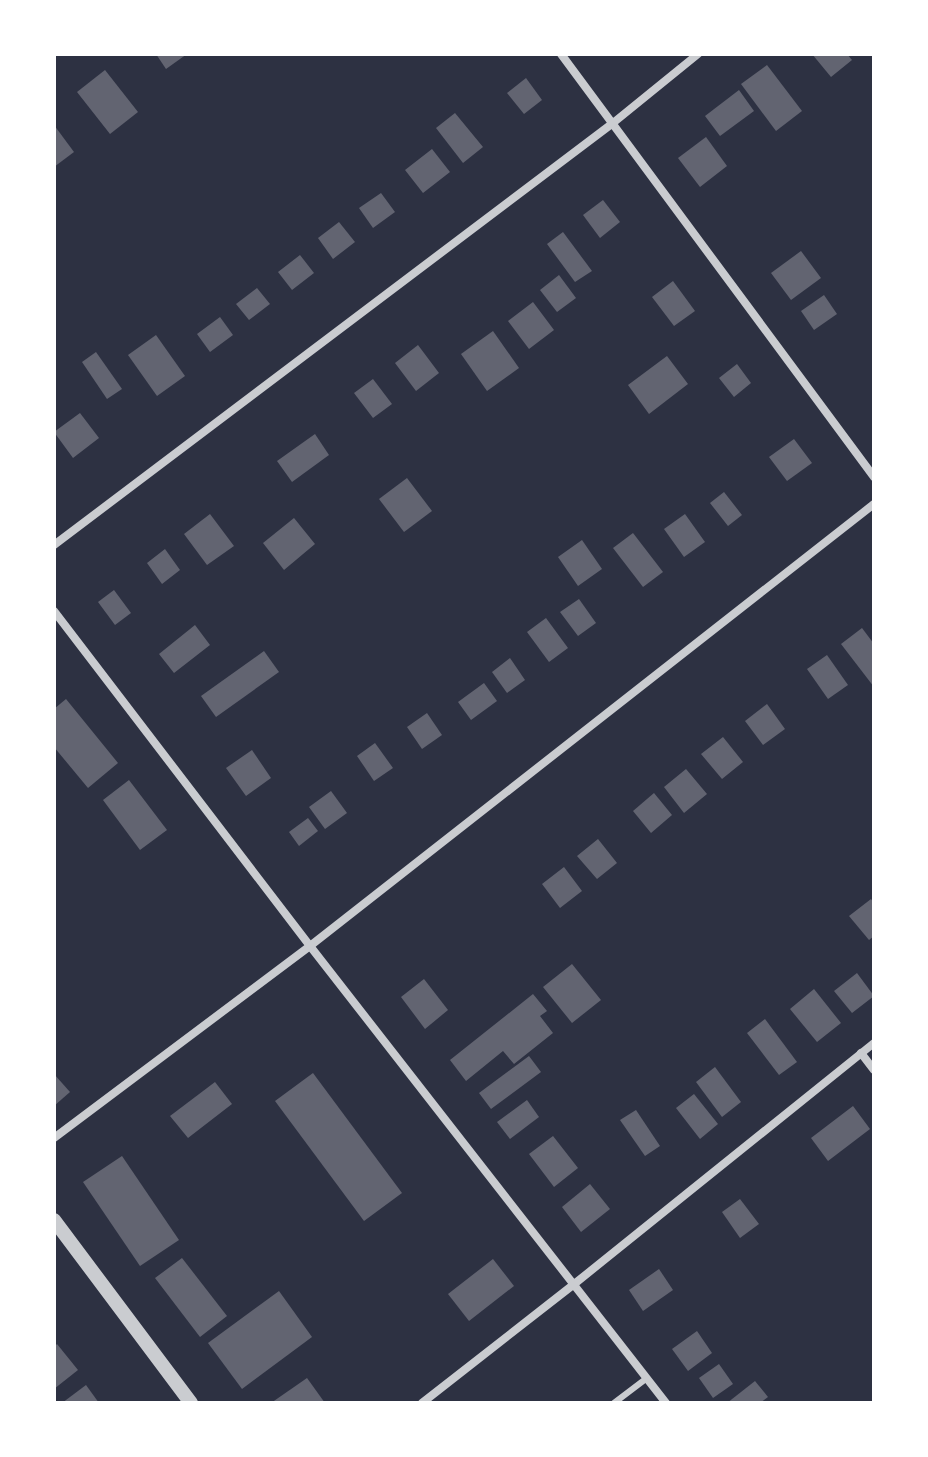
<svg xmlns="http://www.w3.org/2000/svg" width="928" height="1457" font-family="Rubik,sans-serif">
  <rect width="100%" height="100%" fill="#2d3142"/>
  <!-- building -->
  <g fill="#626471">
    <path d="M156,54H187L166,69Z"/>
    <path d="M812,54H847L852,60L831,77Z"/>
    <path d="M767,65L802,111L776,131L741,84Z"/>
    <path d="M105,70L138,112L110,134L77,92Z"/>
    <path d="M526,78L542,100L524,114L507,93Z"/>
    <path d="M739,90L754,111L720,136L705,116Z"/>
    <path d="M455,113L483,147L463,163L436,128Z"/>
    <path d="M54,125L74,152L54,167Z"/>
    <path d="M706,137L727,166L700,187L678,158Z"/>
    <path d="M432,149L450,172L423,193L405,170Z"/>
    <path d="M381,193L395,212L373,228L359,208Z"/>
    <path d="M603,200L620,222L600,238L583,215Z"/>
    <path d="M339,222L355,242L333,259L318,238Z"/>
    <path d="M563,232L592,271L575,282L547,244Z"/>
    <path d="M801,251L821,278L791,300L771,273Z"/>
    <path d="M300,255L314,273L292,290L278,272Z"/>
    <path d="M559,275L576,298L557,312L540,290Z"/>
    <path d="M673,281L695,311L674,326L652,297Z"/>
    <path d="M257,288L270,304L249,320L236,304Z"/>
    <path d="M824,295L837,314L814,330L801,311Z"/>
    <path d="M533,302L554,330L529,349L508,321Z"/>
    <path d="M220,317L233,335L210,352L197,334Z"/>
    <path d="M493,331L519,368L487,391L461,354Z"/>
    <path d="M156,335L185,376L157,396L128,355Z"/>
    <path d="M418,345L439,373L416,391L395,363Z"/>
    <path d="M96,352L122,389L107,399L82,362Z"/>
    <path d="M667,356L688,384L649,414L628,385Z"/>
    <path d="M737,364L751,383L734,397L719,378Z"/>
    <path d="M373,379L392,404L373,418L354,393Z"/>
    <path d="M80,413L99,438L73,458L54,432Z"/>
    <path d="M315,434L329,455L292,482L277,461Z"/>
    <path d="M794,439L812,463L787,481L769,457Z"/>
    <path d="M407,478L432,511L404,532L379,499Z"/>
    <path d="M724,492L742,515L728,526L710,503Z"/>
    <path d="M210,514L234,546L207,565L184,534Z"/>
    <path d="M685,514L705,542L684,557L664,529Z"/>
    <path d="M294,518L315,544L284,570L263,543Z"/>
    <path d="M633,533L663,572L643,587L613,548Z"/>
    <path d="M582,540L602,569L578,586L558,557Z"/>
    <path d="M165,549L180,570L162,584L147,563Z"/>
    <path d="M114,590L131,613L115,625L98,602Z"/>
    <path d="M579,599L596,623L578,636L560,612Z"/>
    <path d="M546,618L568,648L549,662L527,632Z"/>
    <path d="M195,625L210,645L174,673L159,654Z"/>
    <path d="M862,628L874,644V687L841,644Z"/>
    <path d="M264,651L279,672L216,717L201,696Z"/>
    <path d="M827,655L848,685L828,699L807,669Z"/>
    <path d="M510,658L525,680L507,693L492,672Z"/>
    <path d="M484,683L497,701L471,720L458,702Z"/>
    <path d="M66,699L118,763L88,788L54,747V709Z"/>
    <path d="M767,704L785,729L763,745L745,721Z"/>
    <path d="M427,713L442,735L422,749L407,727Z"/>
    <path d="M723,737L743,762L722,779L701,754Z"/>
    <path d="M375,743L393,768L374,781L357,756Z"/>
    <path d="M252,750L271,778L246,796L226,768Z"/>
    <path d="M686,769L707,794L684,813L664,787Z"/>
    <path d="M129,780L167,830L140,850L103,800Z"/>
    <path d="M331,791L347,813L325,829L309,807Z"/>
    <path d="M654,793L672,815L651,833L633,811Z"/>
    <path d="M308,818L318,831L299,846L289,832Z"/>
    <path d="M598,839L617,863L597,879L577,856Z"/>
    <path d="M564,867L582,891L560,908L542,884Z"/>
    <path d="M871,899L874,903V936L869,940L849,916Z"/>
    <path d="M572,964L601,1000L572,1023L543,987Z"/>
    <path d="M857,973L874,996L852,1013L834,991Z"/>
    <path d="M424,979L448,1010L425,1029L401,997Z"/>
    <path d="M814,989L841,1023L817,1042L790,1009Z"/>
    <path d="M533,994L547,1011L540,1016L553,1033L514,1064L503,1051L466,1081L450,1060Z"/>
    <path d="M765,1019L797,1062L779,1075L747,1033Z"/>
    <path d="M529,1056L541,1072L491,1109L479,1093Z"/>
    <path d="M715,1067L741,1102L722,1117L696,1082Z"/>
    <path d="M313,1073L402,1193L364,1221L275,1101Z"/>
    <path d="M54,1074L70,1092L54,1106Z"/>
    <path d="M215,1082L232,1104L188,1138L170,1116Z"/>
    <path d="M694,1094L718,1124L700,1139L676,1108Z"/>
    <path d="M527,1100L539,1117L510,1139L497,1122Z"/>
    <path d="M853,1106L870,1129L828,1161L811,1138Z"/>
    <path d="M636,1110L660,1146L645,1156L620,1120Z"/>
    <path d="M553,1136L578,1168L554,1187L529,1154Z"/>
    <path d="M122,1156L179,1240L140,1266L83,1182Z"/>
    <path d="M590,1184L610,1209L581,1232L562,1207Z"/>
    <path d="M740,1199L759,1224L740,1238L722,1212Z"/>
    <path d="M182,1258L227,1316L200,1337L155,1278Z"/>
    <path d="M493,1259L514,1286L469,1321L448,1294Z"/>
    <path d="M659,1269L673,1290L643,1311L629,1290Z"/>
    <path d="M279,1291L312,1337L242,1389L208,1343Z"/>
    <path d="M697,1331L712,1353L688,1371L672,1349Z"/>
    <path d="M57,1344L78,1370L54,1389V1347Z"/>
    <path d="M719,1364L733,1384L713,1398L699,1378Z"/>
    <path d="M307,1378L325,1403H271Z"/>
    <path d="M755,1381L768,1397L760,1403H727Z"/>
    <path d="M86,1385L99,1403H62Z"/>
  </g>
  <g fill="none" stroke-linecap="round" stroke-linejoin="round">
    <!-- service -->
    <path stroke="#caccd0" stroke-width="6" d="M614,1403L647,1378"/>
    <!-- minor -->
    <g stroke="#caccd0" stroke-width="8">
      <path d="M561,54L874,477"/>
      <path d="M54,545L613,123L698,54"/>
      <path d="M54,611L310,946L666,1403"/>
      <path d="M861,1053L874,1070"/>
      <path d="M54,1138L310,946L874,504"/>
      <path d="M422,1403L573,1285L874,1043"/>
    </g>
    <!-- tertiary -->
    <path stroke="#caccd0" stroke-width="14" d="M54,1220L191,1403"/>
  </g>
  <!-- border -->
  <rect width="928" height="1457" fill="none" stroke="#ffffff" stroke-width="112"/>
</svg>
